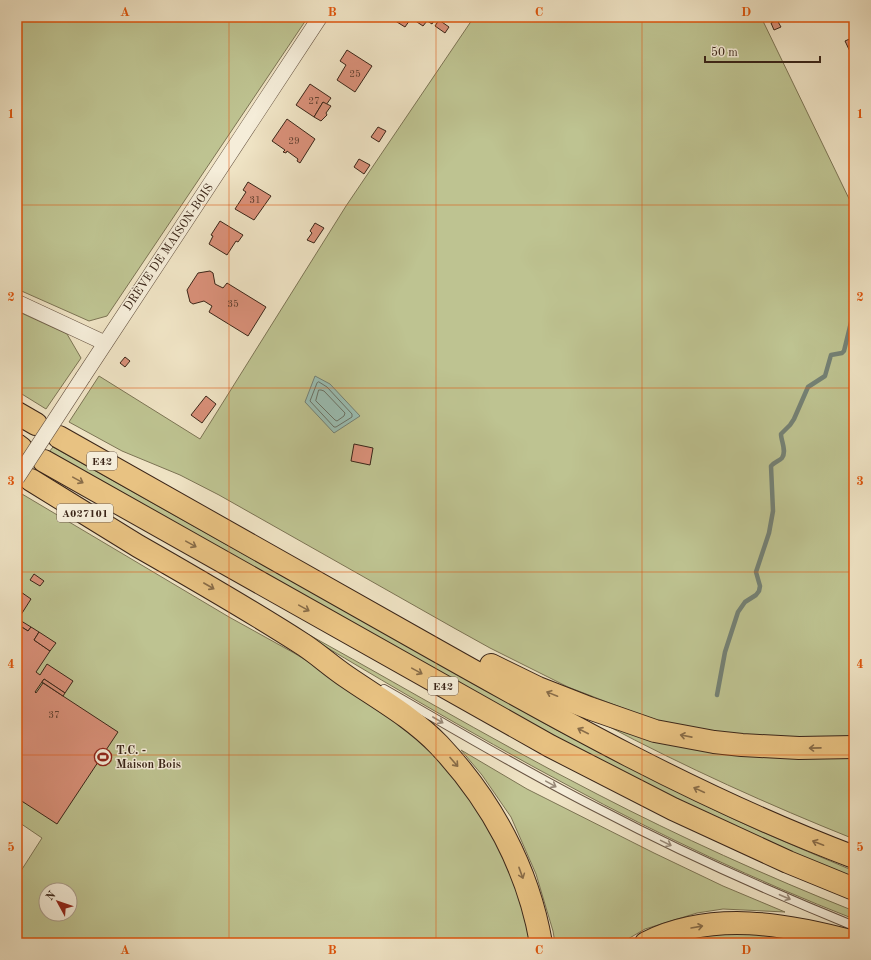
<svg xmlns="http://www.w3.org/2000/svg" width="871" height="960" font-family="'Old Standard TT',serif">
  <rect width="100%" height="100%" fill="#efe3c4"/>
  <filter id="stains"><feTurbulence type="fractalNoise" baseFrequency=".005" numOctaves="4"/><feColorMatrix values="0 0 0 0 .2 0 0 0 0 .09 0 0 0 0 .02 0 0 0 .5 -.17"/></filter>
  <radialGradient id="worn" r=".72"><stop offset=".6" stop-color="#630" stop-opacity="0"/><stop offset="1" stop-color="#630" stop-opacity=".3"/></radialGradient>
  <!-- green -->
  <g fill="#bec391" stroke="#7c7454" fill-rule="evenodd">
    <path d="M17,17H308L107,316L89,321L17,289Z"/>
    <path d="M474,17H761L854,209V738L835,739L727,734L654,720L568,687L490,648L454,628L219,495L180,475L122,451L69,422L99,376L200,439L346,206Z"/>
    <path d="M17,311L67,334L81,358L46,409L17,391Z"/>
    <path d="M53,447L553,728C622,764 691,800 762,832C792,845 823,858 854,871V879C749,837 649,786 549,733L49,452Z"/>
    <path d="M22,494L229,617L294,653L345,684L420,737L478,805L513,871L534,943H17V877L42,838L17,821V501ZM46,890H70V914H46Z"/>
    <path d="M271,614C380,673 486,737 597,794C680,837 766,876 854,911V919C757,881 661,836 569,786C468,732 369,673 271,614Z"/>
    <path d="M604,724L854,758V839C769,805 685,767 604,724Z"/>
    <path d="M461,750L527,789L654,853L723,886L785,912L723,909L697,913L645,929L621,943H555L553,931L536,874L511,817L482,775Z"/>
    <path d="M734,930L828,943H663Z"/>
  </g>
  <!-- water -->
  <path fill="#9abeb3" stroke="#748175" d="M315,376L330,384L360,416L334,433L305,402Z"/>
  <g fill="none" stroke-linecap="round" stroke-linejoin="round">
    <!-- shore -->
    <g stroke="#6a7266" stroke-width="1">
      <path d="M319,382L327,387L352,414V417L336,427H334L310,401L317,383Z"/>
      <path d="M319,390H321L324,391L345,413L344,416L337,421L335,420L316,401Z"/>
    </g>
    <!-- stream -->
    <path stroke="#748175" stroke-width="4.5" d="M717,695L725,652L738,612L745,602L756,595L759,591L760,586L756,572L769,533L773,511L771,466C774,462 779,461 782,458C787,451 781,441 781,434L790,425L794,419L808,387L825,376L831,355L842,353L844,351L854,310"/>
  </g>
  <!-- building -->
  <g fill="#d99079" stroke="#3a2518">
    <path d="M389,17H412L405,27Z"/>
    <path d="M412,17H421L427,21L423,26L411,18Z"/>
    <path d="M421,17H436L432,24Z"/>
    <path d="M439,20L449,27L445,33L435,26Z"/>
    <path d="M777,20L781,27L774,30L771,23Z"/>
    <path d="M854,37V60L845,41Z"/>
    <path d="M347,50L372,66L355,92L337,80L346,65L340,61Z"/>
    <path d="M310,84L331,98L326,105L323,102L314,117L296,105Z"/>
    <path d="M323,102L331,106L326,113L327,115L321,121L314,117Z"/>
    <path d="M287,119L315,139L300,163L297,161L298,159L287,151L286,153L283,152L285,150L272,141Z"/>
    <path d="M378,127L386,131L379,142L371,137Z"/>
    <path d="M359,159L370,165L364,174L354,167Z"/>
    <path d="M248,182L271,196L254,220L235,209L246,192L243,190Z"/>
    <path d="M220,221L243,235L238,242L236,241L227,255L209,244L213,236L211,235Z"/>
    <path d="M315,223L324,228L314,243L307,240L312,233L310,231Z"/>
    <path d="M210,271L213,273L215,284L223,288L227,283L266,307L248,336L209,312L212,306L204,301L193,304L190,302L187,290L198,273Z"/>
    <path d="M125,357L130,361L125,367L120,363Z"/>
    <path d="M206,396L216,404L202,423L191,415Z"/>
    <path d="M354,444L373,448L370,465L351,461Z"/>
    <path d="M34,574L44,581L40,586L30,580Z"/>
    <path d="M18,590L31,599L17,621V592Z"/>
    <path d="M18,619L31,627L28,631L17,624Z"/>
    <path d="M17,624L28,631L31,627L39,632L34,640L50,651L36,672L40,675L47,664L73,681L65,693L44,679L35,692L36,693L43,683L118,732L57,824L17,798Z"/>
    <path d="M39,632L56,643L50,651L34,640Z"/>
    <path d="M44,679L65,693L63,696L42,682Z"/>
  </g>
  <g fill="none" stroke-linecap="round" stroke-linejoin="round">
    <defs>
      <path id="service" d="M384,689C456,730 527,773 601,810C683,853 768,891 854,926"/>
      <g id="minor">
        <path d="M17,302L105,343"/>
        <path d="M83,377L320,17"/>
      </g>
      <g id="motorway">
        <path d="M17,413L36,424"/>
        <path d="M59,437C177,503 295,570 413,637C556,718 700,799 854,857"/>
        <path d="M17,445L21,448"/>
        <path d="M44,461L550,746L673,809L788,862L854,889"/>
        <path d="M31,480C67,502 102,524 138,546C194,578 250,610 304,645C319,655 332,667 347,677C379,699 412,717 439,745C491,800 528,868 541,943"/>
        <path d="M491,665L538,688L589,708L655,731L714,742L742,745L799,748L854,747"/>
        <path d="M646,943C712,910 787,924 854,942"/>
      </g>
    </defs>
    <!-- service casing -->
    <use href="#service" stroke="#675443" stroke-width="10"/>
    <!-- minor casing -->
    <use href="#minor" stroke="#675443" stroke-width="16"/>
    <!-- motorway casing -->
    <use href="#motorway" stroke="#3a2518" stroke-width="24"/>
    <!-- service -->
    <use href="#service" stroke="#f5edd9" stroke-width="8"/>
    <!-- minor -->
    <use href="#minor" stroke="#f5edd9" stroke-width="15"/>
    <!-- motorway -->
    <use href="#motorway" stroke="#e8c282" stroke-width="22"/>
    <defs>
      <path id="minor-bridge" d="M17,478L83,377"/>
    </defs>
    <!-- minor-bridge casing -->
    <use href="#minor-bridge" stroke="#675443" stroke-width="16" stroke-linecap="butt"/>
    <!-- minor-bridge -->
    <use href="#minor-bridge" stroke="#f5edd9" stroke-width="15"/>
  </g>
  <!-- one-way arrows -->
  <defs><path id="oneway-shaft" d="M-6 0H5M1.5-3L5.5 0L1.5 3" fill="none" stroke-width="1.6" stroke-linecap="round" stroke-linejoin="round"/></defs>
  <g stroke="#886c48">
    <use href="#oneway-shaft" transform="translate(78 480) rotate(29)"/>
    <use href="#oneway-shaft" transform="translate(191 544) rotate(29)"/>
    <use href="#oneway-shaft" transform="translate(209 586) rotate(30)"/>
    <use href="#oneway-shaft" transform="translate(304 608) rotate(29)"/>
    <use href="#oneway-shaft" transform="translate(417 671) rotate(29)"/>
    <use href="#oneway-shaft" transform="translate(552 694) rotate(-158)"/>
    <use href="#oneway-shaft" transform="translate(583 731) rotate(-153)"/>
    <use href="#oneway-shaft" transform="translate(686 736) rotate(-169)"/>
    <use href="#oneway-shaft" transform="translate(815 748) rotate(179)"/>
    <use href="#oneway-shaft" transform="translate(454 762) rotate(49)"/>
    <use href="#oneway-shaft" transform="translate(699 790) rotate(-155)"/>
    <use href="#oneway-shaft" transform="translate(818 843) rotate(-159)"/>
    <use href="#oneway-shaft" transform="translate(521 873) rotate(70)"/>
    <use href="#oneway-shaft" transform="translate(697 927) rotate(-10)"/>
  </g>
  <g stroke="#988978">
    <use href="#oneway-shaft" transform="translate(438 720) rotate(30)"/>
    <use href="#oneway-shaft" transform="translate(551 784) rotate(29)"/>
    <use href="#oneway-shaft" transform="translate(666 843) rotate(26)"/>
    <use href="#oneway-shaft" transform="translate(785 897) rotate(23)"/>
  </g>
  <!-- grid -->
  <path fill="none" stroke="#df560d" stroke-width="1" stroke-opacity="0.55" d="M229,17V943M436,17V943M642,17V943M17,205H854M17,388H854M17,572H854M17,755H854"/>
  <!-- icons -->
  <defs>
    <symbol id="stadium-ring" viewBox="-11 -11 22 22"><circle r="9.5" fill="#f5edd9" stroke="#8f2418" stroke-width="1.5"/><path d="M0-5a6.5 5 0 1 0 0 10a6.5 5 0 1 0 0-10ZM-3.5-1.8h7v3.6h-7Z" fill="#8f2418"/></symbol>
  </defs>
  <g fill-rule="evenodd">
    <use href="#stadium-ring" x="93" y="747" width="20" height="20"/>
  </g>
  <g text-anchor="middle" stroke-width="3" stroke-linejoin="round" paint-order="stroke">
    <!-- number labels -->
    <g font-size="10" fill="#624030">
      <text x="355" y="77">25</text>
      <text x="314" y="104">27</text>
      <text x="294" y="144">29</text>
      <text x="255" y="203">31</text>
      <text x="233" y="307">35</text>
      <text x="54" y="718">37</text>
    </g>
    <!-- shield labels -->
    <g fill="#f5edd9" stroke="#726152" stroke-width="1">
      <rect x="87" y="452" width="30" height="18" rx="3"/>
      <rect x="57" y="504" width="56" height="18" rx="3"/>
      <rect x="428" y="677" width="30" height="18" rx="3"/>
    </g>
    <g font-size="11" font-weight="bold" fill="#3a2518">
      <text x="102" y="465">E42</text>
      <text x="85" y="517">A027101</text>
      <text x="443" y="690">E42</text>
    </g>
    <!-- street labels -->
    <g font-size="12" fill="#3a2518" stroke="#f5edd9">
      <text transform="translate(168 247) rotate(-56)" y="4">DRÈVE DE MAISON-BOIS</text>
    </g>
    <!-- poi labels -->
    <g font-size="12" font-weight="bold" fill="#3a2518" stroke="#f5edd9" text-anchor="start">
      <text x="116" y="754">T.C. -<tspan x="116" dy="14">Maison Bois</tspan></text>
    </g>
  </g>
  <!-- margin -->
  <rect width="871" height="960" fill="none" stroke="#efe3c4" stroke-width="44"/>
  <!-- north arrow -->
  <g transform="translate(58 902) rotate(310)"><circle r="19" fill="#f5edd9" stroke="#aa9d8c"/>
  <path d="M0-3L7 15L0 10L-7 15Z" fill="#8f2418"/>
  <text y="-6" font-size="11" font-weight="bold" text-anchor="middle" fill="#3a2518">N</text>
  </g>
  <!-- scale -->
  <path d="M705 56v6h115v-6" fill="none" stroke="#3a2518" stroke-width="2"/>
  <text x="711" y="56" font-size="12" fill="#3a2518" stroke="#f5edd9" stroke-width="3" paint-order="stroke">50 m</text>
  <rect x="22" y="22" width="827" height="916" fill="none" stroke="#df560d" stroke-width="1.5"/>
  <g font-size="13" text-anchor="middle" font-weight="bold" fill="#df560d">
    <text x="125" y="16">A</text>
    <text x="332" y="16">B</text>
    <text x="539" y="16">C</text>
    <text x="746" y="16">D</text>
    <text x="11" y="118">1</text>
    <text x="860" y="118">1</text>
    <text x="11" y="301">2</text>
    <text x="860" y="301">2</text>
    <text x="11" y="485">3</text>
    <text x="860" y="485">3</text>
    <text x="11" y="668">4</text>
    <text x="860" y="668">4</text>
    <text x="11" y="851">5</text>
    <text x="860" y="851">5</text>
    <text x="125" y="954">A</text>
    <text x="332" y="954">B</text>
    <text x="539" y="954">C</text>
    <text x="746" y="954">D</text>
  </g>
  <rect width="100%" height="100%" filter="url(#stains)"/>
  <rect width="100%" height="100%" fill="url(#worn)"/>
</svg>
